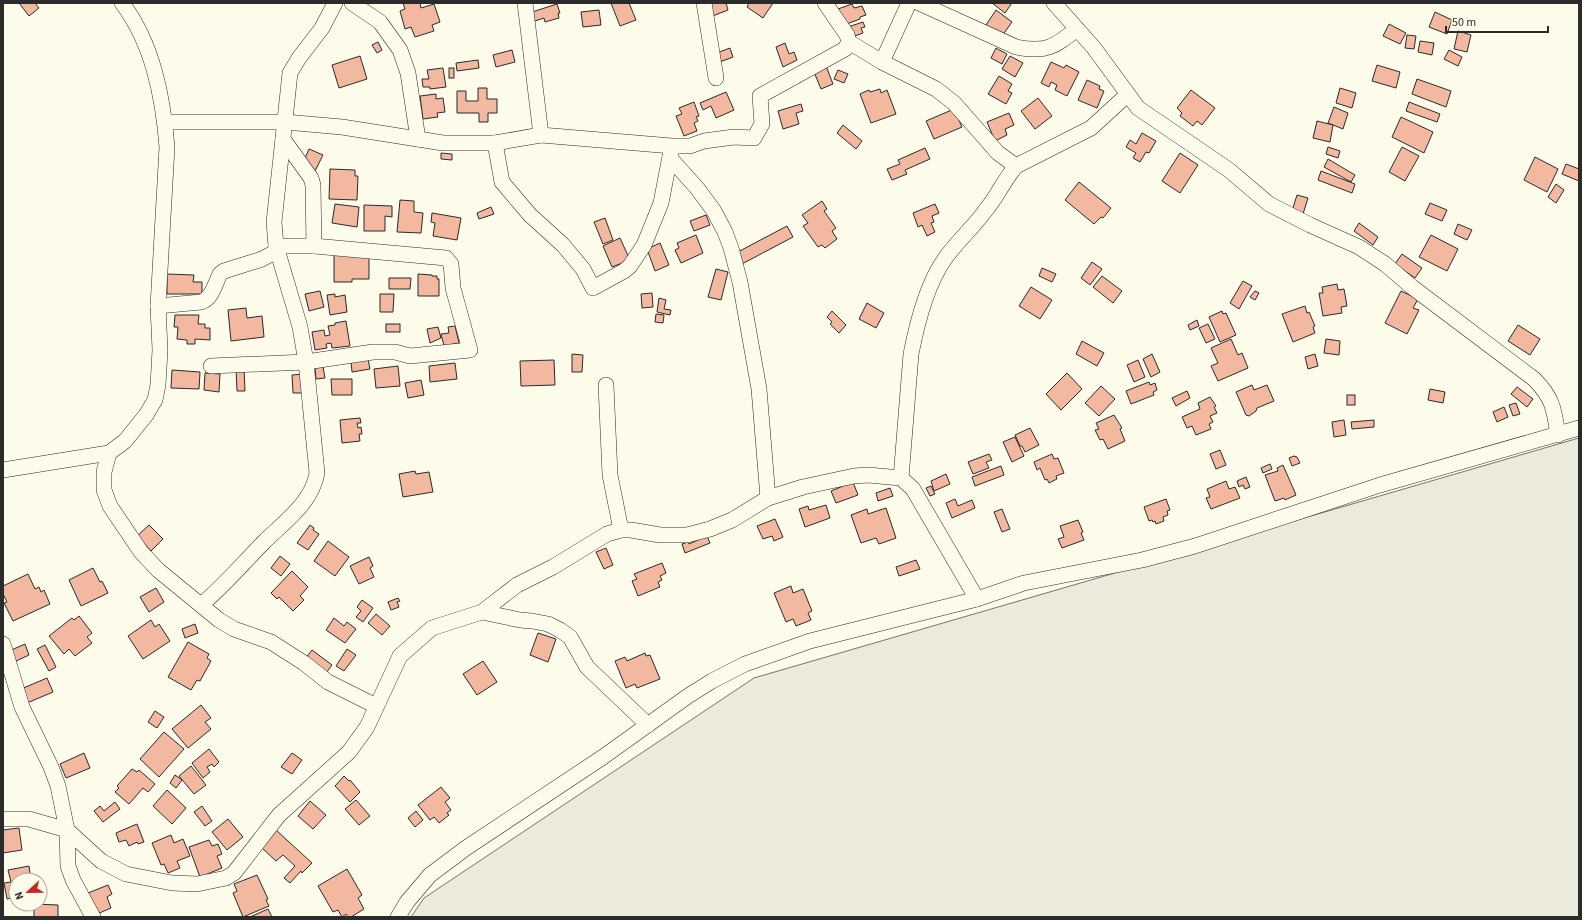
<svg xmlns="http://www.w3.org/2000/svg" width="1582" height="920" font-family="'Source Sans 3',sans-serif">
  <rect width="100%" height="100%" fill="#fdfbea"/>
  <!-- green -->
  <path fill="#ecebdb" stroke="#74746e" d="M1579,438V917H411L424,898L754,678Z"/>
  <!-- building -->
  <g fill="#f2b8a0" stroke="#2b2b2b">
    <path d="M19,3H35L39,8L29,16Z"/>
    <path d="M403,3H420L421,8L434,4L440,22L432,25L434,31L415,37L411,27L405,29L400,11L405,9Z"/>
    <path d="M611,3H629L636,20L620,26Z"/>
    <path d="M709,3H726L728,10L710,17Z"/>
    <path d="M749,3H773L763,18L747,7Z"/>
    <path d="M992,3H1012L1005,13Z"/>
    <path d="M557,4L560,13H558L559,18L545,22L544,18L532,22L529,13Z"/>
    <path d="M852,4L854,8L862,6L866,15L860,17V19L844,25L838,9Z"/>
    <path d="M599,10L601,25L583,27L581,12Z"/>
    <path d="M996,10L1012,22L1002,36L986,25Z"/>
    <path d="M1435,12L1452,20L1447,34L1429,27Z"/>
    <path d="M863,22L865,27L861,28L863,33L852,37L848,27Z"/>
    <path d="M1389,24L1406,33L1400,44L1383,36Z"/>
    <path d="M1458,31L1471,35L1467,52L1454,49Z"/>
    <path d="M1407,35L1416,36L1414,49L1405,48Z"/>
    <path d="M1420,41L1434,43L1432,55L1418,52Z"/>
    <path d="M378,42L382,50L377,53L372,45Z"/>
    <path d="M785,43L789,54L794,52L797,60L783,67L776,47Z"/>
    <path d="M730,48L733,57L717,63L714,54Z"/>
    <path d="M996,48L1007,54L1002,64L991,58Z"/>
    <path d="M512,50L515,62L496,67L493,55Z"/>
    <path d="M1449,50L1462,57L1458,66L1444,59Z"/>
    <path d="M360,56L367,79L339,88L332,65Z"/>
    <path d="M1010,56L1023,63L1015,77L1002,69Z"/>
    <path d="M478,60L479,68L457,71L456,63Z"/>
    <path d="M1051,62L1064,68L1066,65L1079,72L1067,96L1055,90L1057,85L1051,82L1049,87L1041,83Z"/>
    <path d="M1377,65L1400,72L1396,88L1372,81Z"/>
    <path d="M826,66L833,84L821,89L812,67Z"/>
    <path d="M443,68L446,87L430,89V87H423L422,79H429L427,70Z"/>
    <rect x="449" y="68" width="5" height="10"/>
    <path d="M838,70L848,74L844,83L834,79Z"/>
    <path d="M999,76L1012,84L1008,91L1012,93L1006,104L988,94Z"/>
    <path d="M1417,79L1451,91L1446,107L1412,94Z"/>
    <path d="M1087,80L1100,86L1099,89L1104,91L1097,108L1078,100Z"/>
    <path d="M478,88H487V99H497V113H488V122H479V113H457V91H466V101H478Z"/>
    <path d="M1340,88L1356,93L1352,108L1336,103Z"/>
    <path d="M880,89L881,93L887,90L896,114L871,123L860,94L869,90L870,92Z"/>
    <path d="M1191,90L1215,108L1202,125L1197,121L1193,126L1180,116L1182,113L1177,108Z"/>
    <path d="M726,92L734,110L716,118L711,106L703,110L700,103Z"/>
    <path d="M436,94V99L443,98L445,112L437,113L438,117L423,119L420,96Z"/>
    <path d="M1038,98L1052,116L1035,129L1021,111Z"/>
    <path d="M694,102L699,116L696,117L698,121L694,123L697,131L684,136L676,116L682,114L679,108Z"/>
    <path d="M1409,102L1440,114L1437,122L1406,111Z"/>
    <path d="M801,104L803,111L796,113L799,124L783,129L778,111Z"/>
    <path d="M1334,107L1348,113L1343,129L1328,123Z"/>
    <path d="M954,109L962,127L934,139L926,121Z"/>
    <path d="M1009,113L1014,125L1005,129L1007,135L995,141L987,122Z"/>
    <path d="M1401,117L1433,132L1424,153L1392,137Z"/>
    <path d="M1317,121L1333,125L1330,142L1313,138Z"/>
    <path d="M843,125L862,141L856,149L837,133Z"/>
    <path d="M1142,133L1156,141L1149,153L1146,152L1140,162L1133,158L1136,153L1126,147L1130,140L1136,144Z"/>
    <path d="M1328,147L1340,151L1338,158L1326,154Z"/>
    <path d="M1402,147L1419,156L1405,181L1389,172Z"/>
    <path d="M925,148L930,159L905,170L907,174L892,180L887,169L900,164L898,160Z"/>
    <path d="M309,149L323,155L315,171L302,165Z"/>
    <path d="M441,153L452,154V160L441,159Z"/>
    <path d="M1180,153L1198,165L1180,193L1162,181Z"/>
    <path d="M1535,157L1558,169L1547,192L1524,180Z"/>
    <path d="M1328,159L1355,175L1351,182L1324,167Z"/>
    <path d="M1566,164L1579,169V181L1562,174Z"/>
    <path d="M330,169L355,170V176H358L357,200L329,199Z"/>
    <path d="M1321,171L1355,184L1352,193L1318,180Z"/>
    <path d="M1079,182L1111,208L1103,218L1101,217L1094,224L1065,200Z"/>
    <path d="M1556,184L1564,190L1556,203L1548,197Z"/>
    <path d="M1297,195L1308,198L1303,214L1292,211Z"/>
    <path d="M400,200L414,201V212L423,213L421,233L397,232Z"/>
    <path d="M822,201L827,209L824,211L836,228L832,231L837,239L825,248L822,245L818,247L803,226L808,223L802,215Z"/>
    <path d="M1430,203L1447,210L1442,221L1425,214Z"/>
    <path d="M335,204L359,207L357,227L332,223Z"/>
    <path d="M935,204L939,213L932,216L934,222L931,223L935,232L927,236L922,225L918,227L913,213Z"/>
    <path d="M364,205L392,206V217L385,216V231H364Z"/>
    <path d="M491,207L494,214L479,219L477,213Z"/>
    <path d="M432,213L461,218L457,240L433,236L435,223L431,222Z"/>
    <path d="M706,215L710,225L694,231L690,221Z"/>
    <path d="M605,218L613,240L603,244L594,222Z"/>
    <path d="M1359,223L1378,237L1373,245L1354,231Z"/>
    <path d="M1458,224L1472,230L1467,240L1454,234Z"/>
    <path d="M787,226L793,237L740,265L734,254Z"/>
    <path d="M696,235L703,253L681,263L675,250L679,248L677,243Z"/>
    <path d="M1431,235L1458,249L1447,271L1419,257Z"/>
    <path d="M620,238L630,260L612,267L603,246Z"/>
    <path d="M660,243L669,265L655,271L647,249Z"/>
    <path d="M334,251L369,256V279H352V282H334Z"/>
    <path d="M1402,254L1422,268L1415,278L1395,264Z"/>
    <path d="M1092,262L1102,269L1090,285L1081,278Z"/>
    <path d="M1042,268L1056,274L1052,282L1039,276Z"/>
    <path d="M716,269L728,272L721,300L708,297Z"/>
    <path d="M167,274L194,275L193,282H202V294H167Z"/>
    <path d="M418,274L432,275V276H437V279H439V296H418Z"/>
    <path d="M1102,276L1122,291L1113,303L1093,287Z"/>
    <path d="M389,278H411L410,289H389Z"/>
    <path d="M1243,281L1252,286L1239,309L1230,303Z"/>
    <path d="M1337,284L1338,290L1344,289L1347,306L1341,307L1342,313L1323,316L1319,293H1323L1322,287Z"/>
    <path d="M1031,287L1052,300L1040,319L1019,306Z"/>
    <path d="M320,291L324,307L309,311L305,294Z"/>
    <path d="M1255,291L1259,293L1255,300L1250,297Z"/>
    <path d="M1401,291L1418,299L1413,308L1419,310L1407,334L1385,323Z"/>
    <path d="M652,293L653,307L642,308L641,294Z"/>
    <path d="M335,294V297L345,295L347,312L330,315L327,295Z"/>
    <path d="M380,294H394L393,312H380Z"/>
    <path d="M659,298L666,300L664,309L671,310L670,315L657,312Z"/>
    <path d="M867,303L884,313L876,328L859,319Z"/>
    <path d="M1305,306L1307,313L1309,312L1315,326L1313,327L1315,333L1293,342L1282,314Z"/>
    <path d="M246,308L247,318L262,316L264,337L231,341L228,310Z"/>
    <path d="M832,311L846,325L839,333L830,324L832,322L827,317Z"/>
    <path d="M1222,311L1223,314L1226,313L1236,335L1220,342L1209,317Z"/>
    <path d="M656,314L664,315L663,323L655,322Z"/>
    <path d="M175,315H199L198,324H205V328H210V340L195,339V344H187V340L177,339L178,327H174Z"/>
    <path d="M1197,320L1199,326L1190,330L1188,325Z"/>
    <path d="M346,321L350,346L332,348L331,343L326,344L327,348L315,350L312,332L324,330L325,336L330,335L328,326L335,325V323Z"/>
    <rect x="386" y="324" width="14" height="8"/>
    <path d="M1208,324L1215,339L1206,343L1199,328Z"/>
    <path d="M1518,325L1540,339L1530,355L1508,341Z"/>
    <path d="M455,326L459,343L444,346L441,334L449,333L448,327Z"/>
    <path d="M438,327L441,338L430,343L427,329Z"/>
    <path d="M1231,339L1238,355L1242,353L1248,368L1218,381L1211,366L1218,363L1211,348Z"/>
    <path d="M1326,339L1340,341L1339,355L1324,353Z"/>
    <path d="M1082,341L1104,353L1097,366L1076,354Z"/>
    <path d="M572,354L583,355L582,372H572Z"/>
    <path d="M1152,354L1160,372L1151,377L1143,359Z"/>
    <path d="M1315,354L1318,366L1308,369L1305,357Z"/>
    <path d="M368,359L370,369L352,372L351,362Z"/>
    <path d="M554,360L555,385L521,386L520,361Z"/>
    <path d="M1138,360L1145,377L1134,382L1127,365Z"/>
    <path d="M455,363L457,379L430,382L429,366Z"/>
    <path d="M398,366L400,386L376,388L374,369Z"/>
    <path d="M323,367L325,378L316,379L315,368Z"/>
    <path d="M244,368L245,391H237L236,369Z"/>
    <path d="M172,370L200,372L199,389L171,388Z"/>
    <path d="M205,373L220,374L219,392L204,390Z"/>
    <path d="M1067,373L1082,389L1061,410L1046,394Z"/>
    <path d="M304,374V393H293L292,375Z"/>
    <path d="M331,379H352V395H332Z"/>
    <path d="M421,380L424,395L408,398L405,383Z"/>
    <path d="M1149,382L1150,385L1155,383L1157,390L1153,392L1154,395L1131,404L1126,391Z"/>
    <path d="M1252,385L1254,390L1267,385L1274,401L1257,408L1256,411L1249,416L1246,415L1236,392Z"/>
    <path d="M1101,386L1115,399L1099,416L1085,403Z"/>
    <path d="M1517,387L1533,399L1527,407L1511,394Z"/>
    <path d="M1430,389L1445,392L1443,403L1428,400Z"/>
    <path d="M1187,391L1190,398L1176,406L1172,398Z"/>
    <rect x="1347" y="395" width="8" height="10"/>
    <path d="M1210,397L1216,406L1214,407L1217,413L1210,416L1213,422L1209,424L1211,429L1196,435L1192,426L1187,428L1182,417L1200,409L1198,403Z"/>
    <path d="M1516,403L1520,414L1513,416L1509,405Z"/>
    <path d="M1504,407L1508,417L1497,422L1493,412Z"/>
    <path d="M1114,415L1122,428L1120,429L1125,441L1108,449L1103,439L1100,440L1095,430L1099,429L1096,423Z"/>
    <path d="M360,418L361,423H357L358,428L361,427L362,434H359L360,441L342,443L340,420Z"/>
    <path d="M1344,420L1346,435L1334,437L1332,422Z"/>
    <path d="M1374,420V427L1352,429L1351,422Z"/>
    <path d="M1030,428L1039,445L1025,452L1022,446H1020L1015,435Z"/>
    <path d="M1015,437L1024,456L1012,462L1003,442Z"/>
    <path d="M1220,450L1226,465L1216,469L1210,454Z"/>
    <path d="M989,454L992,460L986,462L989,468L973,474L968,462Z"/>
    <path d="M1052,454L1054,459L1058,458L1064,473L1056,476L1057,479L1049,483L1047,479L1045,480L1040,468L1037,470L1034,462Z"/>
    <path d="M1294,456L1297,457L1300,463L1292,466L1289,458Z"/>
    <path d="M1270,464L1272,469L1263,473L1261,468Z"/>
    <path d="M1283,465L1296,495L1285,500L1284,498L1275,501L1265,475L1278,471L1277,468Z"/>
    <path d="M1001,466L1004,475L975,486L972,477Z"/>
    <path d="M415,471L416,474L429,472L433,492L403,497L399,474Z"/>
    <path d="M946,474L950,484L934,491L931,481Z"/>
    <path d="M1246,477L1250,487L1245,489L1243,485L1239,487L1237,481Z"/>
    <path d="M1226,481L1229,489L1235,487L1240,498L1211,509L1206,498L1210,497L1207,489Z"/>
    <path d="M853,482L858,495L836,503L831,491Z"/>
    <path d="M931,486L935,494L930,496L926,488Z"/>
    <path d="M890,488L893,496L878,501L876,493Z"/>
    <path d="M955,499L958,506L972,500L975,508L952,518L946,503Z"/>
    <path d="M1166,499L1170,510L1167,511L1168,515L1163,517L1164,521L1156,524L1155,521L1153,522L1152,520L1149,521L1144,507Z"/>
    <path d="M826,505L830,518L805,527L799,509L808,506L809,510Z"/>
    <path d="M886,508L896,538L879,544L876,538L861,543L851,515L867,509L868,514Z"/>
    <path d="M1002,509L1010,529L1002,532L994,512Z"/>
    <path d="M775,519L783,537L774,541L772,536L763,539L757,526Z"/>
    <path d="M1078,520L1083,532L1081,533L1084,540L1062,548L1058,539L1064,537L1060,526Z"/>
    <path d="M149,525L163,539L151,551L137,536Z"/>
    <path d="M310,525L314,528L313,530L319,534L308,550L297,543Z"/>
    <path d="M707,536L710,543L685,553L682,544L688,542L689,544Z"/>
    <path d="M328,541L349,557L335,576L314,561Z"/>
    <path d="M606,548L613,565L604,569L596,552Z"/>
    <path d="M280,556L290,564L281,576L271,568Z"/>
    <path d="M369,557L373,566L370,568L374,577L359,584L350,566Z"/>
    <path d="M916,560L920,569L899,576L896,567Z"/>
    <path d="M662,563L666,573L660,576L662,580L658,582L660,587L638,596L632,581L637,579L634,574Z"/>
    <path d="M93,568L100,582L102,581L108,593L81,606L69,580Z"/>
    <path d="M292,571L308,587L300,596L304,600L293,611L279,597L277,599L271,593Z"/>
    <path d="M28,574L35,589L39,587L41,592L44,590L50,604L13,621L4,603L7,602L3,594V586Z"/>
    <path d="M791,586L793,593L803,589L812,611L808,613L811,620L796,626L793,619L786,622L774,593Z"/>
    <path d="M156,588L164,602L149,612L140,597Z"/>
    <path d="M398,598L400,601L397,602L399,607L391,610L388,602Z"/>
    <path d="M362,600L373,608L363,622L356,617L361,611L357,607Z"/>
    <path d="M376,614L390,626L382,635L368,623Z"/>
    <path d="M79,616L92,633L87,637L92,643L75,656L69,649L64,654L49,636L72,618L74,620Z"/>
    <path d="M334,618L344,626L347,622L356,629L345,643L326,630Z"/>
    <path d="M151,620L155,627L159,624L170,641L143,659L128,636Z"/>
    <path d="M195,624L198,633L185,638L182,629Z"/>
    <path d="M538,633L556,639L548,662L530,655Z"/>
    <path d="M188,642L209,654L207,658L211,661L200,681L197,680L191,690L168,677Z"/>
    <path d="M25,644L29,655L12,663L7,652Z"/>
    <path d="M45,645L56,667L49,671L37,649Z"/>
    <path d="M347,649L356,655L344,671L336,666Z"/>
    <path d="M312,650L332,665L326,673L306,658Z"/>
    <path d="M645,653L646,656L650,655L660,679L637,688L635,684L626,688L615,661L625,657L627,661Z"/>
    <path d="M483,661L497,682L477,695L463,674Z"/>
    <path d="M47,678L53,692L27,703L21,689Z"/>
    <path d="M201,705L211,718L205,722L211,729L188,748L172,729Z"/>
    <path d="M155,711L164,717L157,728L148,722Z"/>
    <path d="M164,732L184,749L159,777L140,759Z"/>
    <path d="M209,749L219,762L214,767L212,764L207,767L210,772L203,778L192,763Z"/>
    <path d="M84,753L90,768L66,778L60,764Z"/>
    <path d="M292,753L302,760L292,774L281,767Z"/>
    <path d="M191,766L206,785L194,794L179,776Z"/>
    <path d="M132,769L137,772L139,770L155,784L148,792L143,788L129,804L115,792L119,788L117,786Z"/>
    <path d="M175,775L182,780L176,788L170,783Z"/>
    <path d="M344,776L349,781L350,780L360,792L350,802L335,786Z"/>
    <path d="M441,787L450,798L445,802L451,810L447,813L449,815L439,823L434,817L430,820L418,805Z"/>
    <path d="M167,790L186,808L172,824L153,806Z"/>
    <path d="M356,800L370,816L359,825L345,809Z"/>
    <path d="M310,801L326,815L313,829L298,816Z"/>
    <path d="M115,802L120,809L103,822L94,811L100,806L104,811Z"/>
    <path d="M202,806L212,821L205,826L194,812Z"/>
    <path d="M416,811L423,820L415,827L408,818Z"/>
    <path d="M228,819L243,837L227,850L212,832Z"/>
    <path d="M137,824L144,842L138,844L137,842L129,846L126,840L119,842L116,833Z"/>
    <path d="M19,828L22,850L3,853V830Z"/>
    <path d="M276,830L312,863L302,873L301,871L290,883L284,878L295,866L283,855L276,861L261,847Z"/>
    <path d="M171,835L174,843L183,839L190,856L177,861L180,868L168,873L164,864L161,865L152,843Z"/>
    <path d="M209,840L212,846L218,844L222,854L217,856L222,868L200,877L189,847Z"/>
    <path d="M29,866L31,880H16V897L7,899L4,883L11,882L8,870Z"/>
    <path d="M347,869L362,895L358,898L364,909L351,917H348L346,914L342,917L338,910L333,912L318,886Z"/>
    <path d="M257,875L268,899L266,900L269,906L243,917L233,893L237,891L234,884Z"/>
    <path d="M108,885L112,894L107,897L111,908L97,914L88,893Z"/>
    <path d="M34,904L58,905V917H64H34Z"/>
    <path d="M268,909L272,917H250Z"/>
  </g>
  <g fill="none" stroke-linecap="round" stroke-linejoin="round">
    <defs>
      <g id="minor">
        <path d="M122,3C153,44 163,97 167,147L158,306L160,350L158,385L155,400L146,415L125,441L109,453L104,472V490L110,506L141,552L158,570L219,620L234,629L271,642L304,663L328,682L376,706"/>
        <path d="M352,3L380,22L400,50L408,73L418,139"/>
        <path d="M525,3L541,135"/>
        <path d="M704,3L716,78"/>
        <path d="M919,3L1016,47C1046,53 1054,47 1077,29"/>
        <path d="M1054,3L1094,48L1138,108L1229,170L1269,204L1310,225L1359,247L1385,264L1412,287L1534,379C1553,398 1554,409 1558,435"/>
        <path d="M849,42L882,62L936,89L954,103L998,153L1016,166"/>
        <path d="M882,62L909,3"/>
        <path d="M165,122H285L342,127L443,143H495L541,135L672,146H690L704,141L734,137L754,138L762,124L760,96L845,49L849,42L847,35L825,3"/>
        <path d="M283,139L311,178L313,185L314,246"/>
        <path d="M495,143L502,182L530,215L563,245L583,269L593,288L624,271L630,266L644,245L661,203L671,151"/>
        <path d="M670,158L697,188L714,211L725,232L731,248L740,282L759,389L768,498"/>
        <path d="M158,306L201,302C212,299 215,284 220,274L224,271L262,259L277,251"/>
        <path d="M211,366L306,362L373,352H395L410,356L470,350L453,288L451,264L446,258L314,246H276"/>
        <path d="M606,385L610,475L621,530"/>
        <path d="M3,470L109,453"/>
        <path d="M901,478L911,354C917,323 926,286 944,260C956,242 973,228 985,211C997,197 1004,180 1016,166L1091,128L1127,95"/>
        <path d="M201,605C224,586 243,563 264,542C284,522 312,503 317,473L306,362L300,327L276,246L274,222L290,73L299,58L322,28L335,3"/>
        <path d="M482,612L520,620L532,621L548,624L560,630L570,637L587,667L648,725"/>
        <path d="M3,644L22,707L51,767L58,786L67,830L68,866L73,880L93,917"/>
        <path d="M3,819H29L67,830L101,861L126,874L172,883L197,884L226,878L234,873L279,815L349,752L367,727L400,656L432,628L482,612L517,585L553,567L607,534L621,530H631L660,535H687L710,529L732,520L768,498L803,487L854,476L868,475L901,478L913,489L977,599"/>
        <path d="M398,917L407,902L430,875L466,848L603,757L688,696L712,681L745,664L810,641L977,599L1024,583L1142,560L1195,546L1380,485L1579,428"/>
      </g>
    </defs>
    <!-- minor casing -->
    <use href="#minor" stroke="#2b2b2b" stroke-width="16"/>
    <!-- minor -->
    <use href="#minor" stroke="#fdfbea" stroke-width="15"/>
  </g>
  <!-- border -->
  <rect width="1582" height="920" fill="none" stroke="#2b2b2b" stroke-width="8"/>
  <!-- north arrow -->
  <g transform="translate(28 892) rotate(248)"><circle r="19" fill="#fdfbea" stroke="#a9a89e"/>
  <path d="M0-3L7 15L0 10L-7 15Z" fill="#c62828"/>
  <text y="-6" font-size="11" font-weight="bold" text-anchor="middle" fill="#2b2b2b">N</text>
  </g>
  <!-- scale -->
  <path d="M1446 26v6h102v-6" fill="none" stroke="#2b2b2b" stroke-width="2"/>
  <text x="1452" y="26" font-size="12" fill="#2b2b2b" stroke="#fdfbea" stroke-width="3" paint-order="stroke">50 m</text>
</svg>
